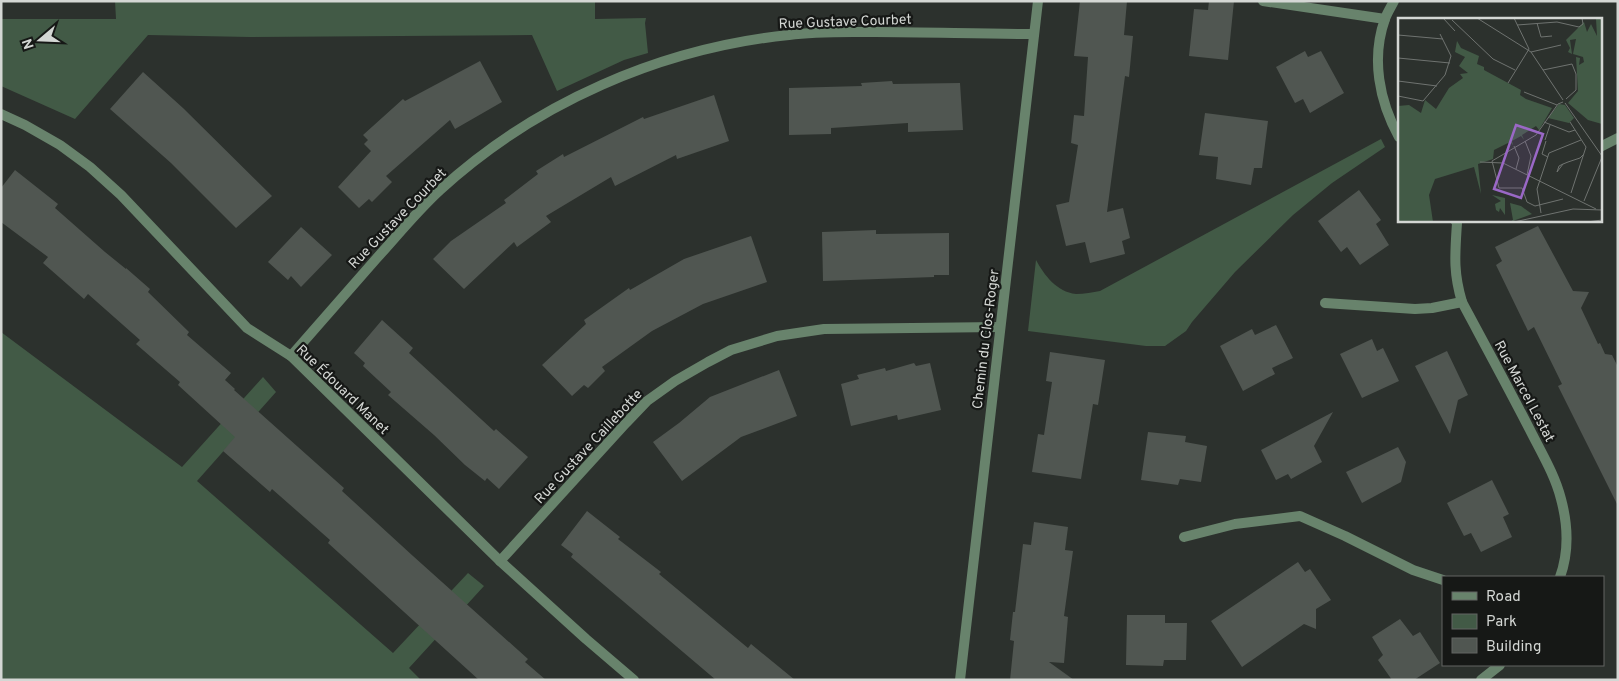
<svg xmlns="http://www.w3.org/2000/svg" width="1619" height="681" font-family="Overpass,sans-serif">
  <rect width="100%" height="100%" fill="#2c312d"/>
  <!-- green -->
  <g fill="#425a46">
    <path d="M115,1H595V19L646,18L645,23L648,53L624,60L557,91L532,35L250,37L148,35L75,119L1,86V19H116Z"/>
    <path d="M1381,139L1385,147L1332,183L1293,215L1235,272L1192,322L1186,331L1165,346H1146L1028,331L1036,260C1044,275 1057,292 1076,294C1084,294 1093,292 1100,291Z"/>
    <path d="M1,332L182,467L263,377L276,392L197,481L393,653L468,573L484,586L409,668L421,680H1Z"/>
  </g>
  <!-- building -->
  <g fill="#505651">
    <path d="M1080,1H1127L1124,35L1133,36L1129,77L1125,76L1107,212L1123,208L1130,238L1122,241L1125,254L1090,263L1085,242L1066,246L1056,205L1069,202L1078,145L1071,143L1074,115L1084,116L1088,57L1074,56Z"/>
    <path d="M1209,1H1234L1228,60L1189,56L1194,9L1208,10Z"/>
    <path d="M1305,51L1308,57L1321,51L1344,93L1310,113L1303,99L1295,103L1276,67Z"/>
    <path d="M480,61L502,102L455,129L450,120L386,176L392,182L372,202L369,199L359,208L338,187L371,151L364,144L368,140L363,135L403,99L405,101Z"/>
    <path d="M143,72L183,108L272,196L236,228L171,163L110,109Z"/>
    <path d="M892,81L893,84L960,83L963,130L908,132V123L831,128V134L789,135V88L862,86L861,83Z"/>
    <path d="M714,95L729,141L677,159L676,155L615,186L611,177L546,216L551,222L517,247L514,242L464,289L433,259L451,241L506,203L504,200L538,174L536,171L563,154L564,157L643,117L644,119Z"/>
    <path d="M1205,113L1268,121L1262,168H1254L1251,185L1216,179L1218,157L1199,155Z"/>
    <path d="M15,170L58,204L55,208L105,252L126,269V268L150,289L148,292L189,332L187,335L231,373L225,380L235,389L234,390L344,488L342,491L413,556L528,659L525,662L546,680H479L328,543L330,540L272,489L270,492L223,451L235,437L178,385L180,382L136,344L140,340L88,294L84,299L43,263L48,257L1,222V188Z"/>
    <path d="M1359,190L1381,220L1376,224L1389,245L1360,265L1347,247L1341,252L1318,221Z"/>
    <path d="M1538,226L1573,291L1589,292L1581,308L1598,344L1600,343L1605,354L1612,355L1618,367V506L1558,386L1562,384L1534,327L1528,331L1496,265L1502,261L1495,247Z"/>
    <path d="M301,227L332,255L301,287L291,276L288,280L268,262Z"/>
    <path d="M876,230V234L949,233V275H934V277L823,281L822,232Z"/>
    <path d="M751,236L767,282L703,304L652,331L602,367L605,371L588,388L584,385L572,396L542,365L586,324L584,320L629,288L630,290L684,259Z"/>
    <path d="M382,320L413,348L409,353L494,431L496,429L528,457L499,489L487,478L485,481L465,465L434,435L388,395L391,392L363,366L365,363L354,353Z"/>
    <path d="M1276,325L1293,358L1272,368L1275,374L1243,391L1220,346L1252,329L1255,335Z"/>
    <path d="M1372,339L1377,351L1383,348L1399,381L1362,398L1340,354Z"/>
    <path d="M1447,351L1468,395L1458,400L1450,434L1415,366Z"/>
    <path d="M1050,352L1105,360L1098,405L1093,404L1081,479L1032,472L1038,434L1044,435L1052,382L1046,381Z"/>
    <path d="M914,363L916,366L930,363L941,410L898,420L897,415L851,426L841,384L859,379L857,375L885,368L886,371Z"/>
    <path d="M779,370L797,416L741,437L682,481L653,442L679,423L710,397Z"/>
    <path d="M1333,412L1314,446L1322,462L1291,479L1288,474L1276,480L1261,450Z"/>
    <path d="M1148,432L1186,436L1185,442L1207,446L1201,482L1180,479L1178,485L1141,480Z"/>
    <path d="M1398,447L1406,462L1401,482L1362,503L1346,472Z"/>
    <path d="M1492,480L1509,514L1503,517L1512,537L1481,552L1471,533L1464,536L1447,503Z"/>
    <path d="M587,511L620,537L618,539L661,572L659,574L748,648L751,644L795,680H716L571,557L573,554L561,545Z"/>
    <path d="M1034,522L1068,527L1065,550L1073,551L1064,616L1068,617L1064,663L1049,662L1074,680H1010L1014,641L1010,640L1013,612H1015L1023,544L1031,545Z"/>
    <path d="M1298,562L1305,572L1310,569L1331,600L1316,609V629L1304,624L1242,667L1211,621Z"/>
    <path d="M1127,615H1165V623H1187L1186,660H1164L1163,666L1126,665Z"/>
    <path d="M1400,619L1413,636L1420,632L1440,663L1414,680H1392L1378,660L1383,655L1372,637Z"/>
  </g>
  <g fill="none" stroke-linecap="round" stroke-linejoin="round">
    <!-- lane -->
    <path stroke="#68836c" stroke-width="10" d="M1263,1L1385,19"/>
    <!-- street -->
    <g stroke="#68836c" stroke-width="10">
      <path d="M1394,1C1391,7 1387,13 1385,19C1371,58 1379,101 1399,137"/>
      <path d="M1,114L25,125L60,145L90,167L121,195L247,328L291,356L500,561L586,639L634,680"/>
      <path d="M1600,147L1618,138"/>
      <path d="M1455,220L1457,223C1455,254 1453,272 1462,302C1485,345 1508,387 1530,430C1541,452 1555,475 1561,499C1568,525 1569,552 1560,577"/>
      <path d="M1325,303L1415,309L1432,308L1462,302"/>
      <path d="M291,356C319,324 347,292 376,259C397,236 417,211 440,190C535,103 661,48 789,35C817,31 846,32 875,32C928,32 981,34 1034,34"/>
      <path d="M1184,537L1235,524L1300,516L1345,536L1413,570L1443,580"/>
      <path d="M500,561L626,423L647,401L675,381L708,362L731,350L777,336L824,329L1000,327"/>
      <path d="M960,680L1038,1"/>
      <path d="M1481,680L1500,665"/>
    </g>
  </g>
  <g text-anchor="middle" stroke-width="4.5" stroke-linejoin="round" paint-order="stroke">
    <!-- street labels -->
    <g font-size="14" fill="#d4d7d4" stroke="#161816">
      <text transform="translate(845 21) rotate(-2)" y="5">Rue Gustave Courbet</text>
      <text transform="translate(397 218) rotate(-46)" y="5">Rue Gustave Courbet</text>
      <text transform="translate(985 339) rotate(-83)" y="5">Chemin du Clos-Roger</text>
      <text transform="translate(343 389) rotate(44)" y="5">Rue Édouard Manet</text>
      <text transform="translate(1525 391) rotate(62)" y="5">Rue Marcel Lestat</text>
      <text transform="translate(588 446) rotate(-47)" y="5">Rue Gustave Caillebotte</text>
    </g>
  </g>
  <!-- overview -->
  <g transform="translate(1398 18)">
    <rect width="204" height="204" fill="#2c312d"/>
    <path d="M204,0V106L190,102L170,85L180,73L178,39L182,40L181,47L186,44L185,39L175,36L178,21L172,22L174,36L170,34L172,30L168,22L186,4L189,14L193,6L199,18L198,1ZM59,23L63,30L81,38L79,46L86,49V52L123,72L122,77L128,81L154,90L141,112L138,108L124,117L126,122L123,118L114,123L115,127L112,124L96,132L95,141L80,146L83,176L76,149L37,161L31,177L35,204H0V88L11,87L23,95L27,82L38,91L51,70L65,60L62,56L70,55L61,48L67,39L57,34ZM161,86L167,87L176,100L171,105L150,100ZM94,177L107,180V197L102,190L101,194L98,192L97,186L103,183ZM112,185L123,188L134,196L112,204L115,202Z" fill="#425a46"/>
    <path fill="none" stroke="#6f7370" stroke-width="1" d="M45,0L57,13M79,0L133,34L165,82M54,2L95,41L117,52M139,5L143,19L154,18M119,7L159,4L181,9L185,6L184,0M0,17L45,21M133,34L163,27M0,40L52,45M145,52L174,46L178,56V72L168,81M0,63L39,68M110,65L131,31L116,0M126,74L159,87M0,78L25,83L47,57L53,38L42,16M167,85L204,138M146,104L171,114L177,112M172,104L188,129M147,122L152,107M127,123L133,138L129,157M148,123L144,136L150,139M116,128L121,140L118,151M94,143L101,170H124L129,184L137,188L165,181M94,143L138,117L160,86L165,84M82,144L105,145L198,191M165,146L159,154L161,148L165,146L170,144L182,140L186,136M173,175L188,129M186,183L204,139M143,195L139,171L151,135L183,122M116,204L175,191L204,192M189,204L204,202"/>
    <path fill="#9a68c6" fill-opacity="0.15" stroke="#9a68c6" stroke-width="2.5" d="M118,107L145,116L123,180L96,171Z"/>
    <rect width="204" height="204" fill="none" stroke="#d4d7d4" stroke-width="2.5"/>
  </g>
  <!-- border -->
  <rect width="1619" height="681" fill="none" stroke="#d4d7d4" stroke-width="5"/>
  <!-- legend -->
  <rect x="1442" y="576" width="162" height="90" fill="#161816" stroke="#626462"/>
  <rect x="1452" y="592" width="25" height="8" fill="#68836c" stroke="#626462"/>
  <text x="1486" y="601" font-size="15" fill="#d4d7d4">Road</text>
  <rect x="1452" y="614" width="25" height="15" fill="#425a46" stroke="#626462"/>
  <text x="1486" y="626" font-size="15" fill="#d4d7d4">Park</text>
  <rect x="1452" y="638" width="25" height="15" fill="#505651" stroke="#626462"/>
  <text x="1486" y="651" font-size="15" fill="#d4d7d4">Building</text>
  <!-- north arrow -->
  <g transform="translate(40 40) rotate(251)" stroke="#161816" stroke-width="4" paint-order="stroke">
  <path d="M0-4L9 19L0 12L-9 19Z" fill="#d4d7d4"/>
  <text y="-8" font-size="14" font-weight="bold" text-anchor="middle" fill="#d4d7d4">N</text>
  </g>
</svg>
